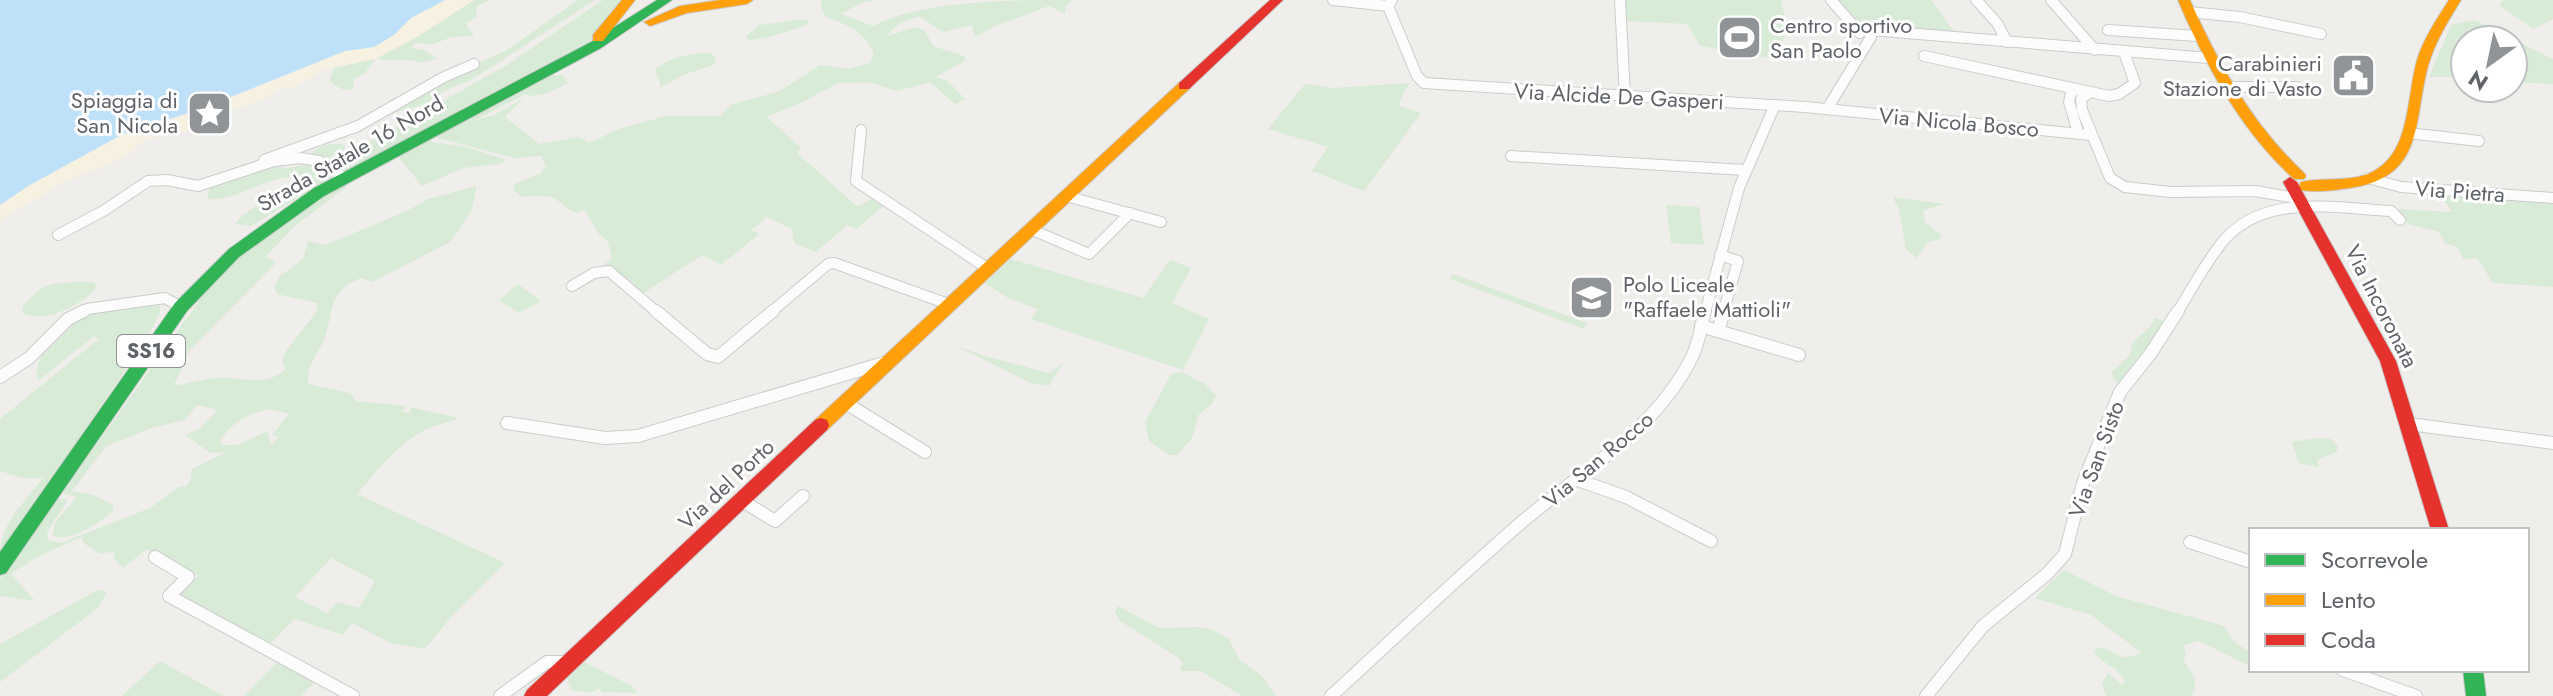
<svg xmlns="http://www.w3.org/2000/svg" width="2553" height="696" font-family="Jost,sans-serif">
  <rect width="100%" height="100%" fill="#efeeea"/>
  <!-- green -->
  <g fill="#d8ebd6" fill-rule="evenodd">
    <path d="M474,0H489L476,7L477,16L466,24L474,36L452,37L433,44L415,43L411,48L424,50L437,59L420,63C405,56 393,64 377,58L417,37Z"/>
    <path d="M578,0H595L473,79L444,91L429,103L383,116L470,67L507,50Z"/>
    <path d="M603,0H626L591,40L343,172L308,157C317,146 331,141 344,145L345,152H351L507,65Z"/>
    <path d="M821,0H876L863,2L841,14L873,26C923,0 1014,0 1073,0L1066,5L1065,14L1049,6L995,26L975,37L972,25L943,32L919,16L899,24L885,37L916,27L925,31L933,46L964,56L966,60L936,77L948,81L965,99L955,104L930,82L897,91L869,82L838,83L803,102L767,117L800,147L798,154L858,207L876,196L886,204L856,229L847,225L816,252L794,243L792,229L767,217L751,230L759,234L721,265L702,255L639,296L609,267L603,266L612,258L608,242L598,233L584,209L577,213C566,210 564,203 555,199C546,194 532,197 522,197L514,190L513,185L541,173L546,166L541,156L514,158L435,137L550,75H563L568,83L546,94L529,96L526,94L475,120L494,115L524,98L505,117L534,140L539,144L579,137L589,143L619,129L666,116H720L732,104L778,92L820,65L849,69L870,63L874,53C868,41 859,31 846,25C830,17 822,21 821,0Z"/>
    <path d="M1625,0H1781L1787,29L1775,59L1700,46L1687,24L1626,21Z"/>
    <path d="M1838,0H1931L1955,33L1860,25Z"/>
    <path d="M2504,0H2553V19L2533,29L2499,5Z"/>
    <path d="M804,19L810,22C806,28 756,41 748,40L746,36L760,25Z"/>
    <path d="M2475,20L2553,59V84L2513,82V40H2465V49L2460,51L2457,77H2429L2451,25Z"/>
    <path d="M710,53L716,58L713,65L683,75L661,87L655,69C668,58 693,52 710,53Z"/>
    <path d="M375,59L365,73L354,79L353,88C342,94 338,85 329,81L334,68Z"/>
    <path d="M1409,83L1398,105L1421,113L1364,191L1312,171L1328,147L1268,129L1305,84L1332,88Z"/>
    <path d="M427,141L470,148L506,160L500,164L463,168L422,186L398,156Z"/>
    <path d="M316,162L334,175L251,226L235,224C251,203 280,199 298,181L297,177C263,176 238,201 210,199L207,196L210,188L268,166L289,168Z"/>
    <path d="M346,182L347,186L295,226L266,256L276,263L189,351L174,385C188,385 203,378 218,378C245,376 263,389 286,369L282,362L286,351L317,311V303L277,294L274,287L280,276L303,259L308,241L325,245L407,211L428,199L477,186L471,212L450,242L372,282L361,278C325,292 335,314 323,342C316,357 306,367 308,384L350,393L356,401L406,406L402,412L410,413V407L459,418C447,423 434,425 423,431C396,445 377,471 357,494L505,563L451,617L425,649L391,643L352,623L343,635L294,619L269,645L181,601V594L198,576L147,549L123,568L113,558L116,551L100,554L85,544L81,537L35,558L11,574L35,601L0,596V579L57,498L68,500L47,532L48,540L61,543L150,508L180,486L185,487L191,479L192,469L226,452L211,453L185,435L199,429L218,410L197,405L185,420L154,427L106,446L72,491L93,495L113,505V511C99,523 70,544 52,535L56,521L77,497L62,493L209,287L242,252ZM271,409L289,414L272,435L278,437L271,446L268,431L237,445H222L220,440C234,421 248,413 271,409ZM331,558L375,581L359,608L337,602L327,613L295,597Z"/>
    <path d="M2439,193L2553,200V287L2493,283L2477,258L2463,259L2457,247L2445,243L2439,232L2408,224L2397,209L2452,212Z"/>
    <path d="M1893,197L1944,204L1923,211L1925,222L1940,234L1941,239L1928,242L1917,258L1906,249L1899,210Z"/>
    <path d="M1666,205L1699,207L1704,245L1671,243Z"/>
    <path d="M1011,259L1143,298L1170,260L1191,268L1172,303L1209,319L1183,370L1031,319L1038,309L1008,298L985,283Z"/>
    <path d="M1453,274L1587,323L1584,329L1450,279Z"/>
    <path d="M80,282H94L97,287C83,305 45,324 23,313L22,308C41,283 50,283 80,282Z"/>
    <path d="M518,284L541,301L519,313L499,300Z"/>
    <path d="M160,304V313L147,338L0,554C0,523 25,502 43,478H22L0,471V419L99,339L94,336L39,380L37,378C35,352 61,324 83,314C101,306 140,306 160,304Z"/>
    <path d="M2155,318L2165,321L2122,384L2114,381L2112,372L2130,355L2132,343L2150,327Z"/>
    <path d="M956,346L988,357L1049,373L1063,363L1049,386L1031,383Z"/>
    <path d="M1182,372L1205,384L1216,395L1212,404L1199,414L1192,438L1177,455H1169L1149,441L1145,422L1171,374Z"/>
    <path d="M2316,438L2331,439L2338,447L2336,452L2317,460L2319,467L2299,463L2292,442Z"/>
    <path d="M2064,570L2116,596L2224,626L2232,640L2251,653V667L2199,641L2183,645L2186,654L2183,661C2192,670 2200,684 2191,696H2106L2102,684L2108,673L2121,684L2125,682C2119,667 2103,665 2094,652L2096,648H2104L2124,658L2142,653L2091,615L2035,598Z"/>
    <path d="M103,590L107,592L98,608L0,682V644L96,591Z"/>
    <path d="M1118,606L1159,628L1197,627L1213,630L1228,638L1240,660L1262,676L1276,696H1242L1201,671H1180L1183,663L1179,658L1120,621L1115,612Z"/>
    <path d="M279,660L316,681L301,696H244Z"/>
    <path d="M580,660L630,685L638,693L601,692V689H596L594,692L572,691L566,675Z"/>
    <path d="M160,661L224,696H122Z"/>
  </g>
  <!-- sand -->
  <path fill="#f6f1e1" d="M445,0H474L417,37L377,58L323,70L292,88L282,87L267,98L213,117L185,132L146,139L123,158L64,182L0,220V205L28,186L120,136L207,108L345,51L374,47L394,35L411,18Z"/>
  <!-- water -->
  <path fill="#bfe0f9" d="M0,0H445L411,18L394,35L374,47L345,51L203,108L123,134L28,186L0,205Z"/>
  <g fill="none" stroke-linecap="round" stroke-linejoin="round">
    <defs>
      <g id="street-far1">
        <path d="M1333,0L1388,6L1392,0"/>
        <path d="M1620,0L1625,97"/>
        <path d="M1831,0L1860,33"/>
        <path d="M1976,0L1997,23L2007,42"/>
        <path d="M2051,0L2095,50"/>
        <path d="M1388,6L1417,76L1424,83L1805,107L2091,135"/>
        <path d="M2189,12L2240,17L2321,34"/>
        <path d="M1870,30L2209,58"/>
        <path d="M2108,30L2197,36"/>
        <path d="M1924,56L2109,96L2119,94L2135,83L2124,52"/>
        <path d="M2228,87H2297"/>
        <path d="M2076,90L2071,93L2069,102L2078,132"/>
        <path d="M2089,93L2081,99L2082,110L2110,178L2125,187L2171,192L2255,191L2301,199"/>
        <path d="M1827,109L1871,37"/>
        <path d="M861,130L856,181L987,268"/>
        <path d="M2408,133L2479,141"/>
        <path d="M1511,156L1745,170"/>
        <path d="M264,160L358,126L444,77L474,64"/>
        <path d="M2368,178L2401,187L2553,198"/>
        <path d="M1066,196L1161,222"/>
        <path d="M1030,229L1089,254L1130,213"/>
        <path d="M58,235L105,210L148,181L167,180L198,186L274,161L300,158L319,161L343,177"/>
        <path d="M1720,255L1738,261L1723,313"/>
        <path d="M572,286L594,273L609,271L658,313"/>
        <path d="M80,313L87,309L165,298L181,307"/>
        <path d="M770,313L828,264L834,263L948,304"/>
        <path d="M1705,313L1739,188L1775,105"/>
        <path d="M2177,313C2191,290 2204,266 2220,245C2260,192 2332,208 2391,211L2400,220"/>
      </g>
      <g id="street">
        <path d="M656,311L707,354L718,357L773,311"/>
        <path d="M1701,326L1799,355"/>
        <path d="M1718,331L1724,311"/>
        <path d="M0,377L29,358L68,319L84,311"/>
        <path d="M844,402L925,452"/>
        <path d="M507,423L605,438L638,436L887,362"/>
        <path d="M2409,424L2553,443"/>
        <path d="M1578,480L1626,497L1711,541"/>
        <path d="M741,500L775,521L803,496"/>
        <path d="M2190,542L2251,562"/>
        <path d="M155,557L188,577L169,596L353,696"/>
        <path d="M2343,670L2416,696"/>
        <path d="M500,696L547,662H569"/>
        <path d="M1331,696C1392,640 1452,583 1515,528C1576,474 1654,434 1692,357C1699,343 1701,326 1705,311"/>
        <path d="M1926,696L1983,626L2047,574L2065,554L2083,483L2120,392L2151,353L2178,311"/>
      </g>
      <g id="fast">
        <path d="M657,0H672L601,48L324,196L239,257L187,311L6,573L0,575V552L175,303L229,249L314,188L591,42Z"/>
        <path d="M2463,670H2483L2486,696H2466Z"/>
      </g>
      <g id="slow">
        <path d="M622,0H635L603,41H593V35Z"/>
        <path d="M720,0H753L747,4L687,13L650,26L644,22L680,6Z"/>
        <path d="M2178,0H2190C2218,64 2253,125 2304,173L2306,176L2304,179H2294C2241,131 2206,66 2178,0Z"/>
        <path d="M2449,0H2461C2448,21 2435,42 2428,66C2413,122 2425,177 2350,188C2335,190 2316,193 2301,190L2299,186L2301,182C2323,177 2347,182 2368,174C2414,155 2405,93 2419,54C2426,35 2438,17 2449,0Z"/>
        <path d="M1184,82L1191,86L1189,89L827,430H815L813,425L815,420L1179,83Z"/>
      </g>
      <g id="jam">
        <path d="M1270,0H1283L1189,89H1179V83Z"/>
        <path d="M2290,177L2297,182L2396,361L2449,530H2431L2380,361L2283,182Z"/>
        <path d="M821,418L827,420L829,425L827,430L547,696H524L527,690L815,420Z"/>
      </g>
    </defs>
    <!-- street-far1 casing -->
    <use href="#street-far1" stroke="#cbcccc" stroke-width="12"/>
    <!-- street casing -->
    <use href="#street" stroke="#cbcccc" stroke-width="14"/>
    <!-- fast casing -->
    <use href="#fast" stroke="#cacacb" stroke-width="2"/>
    <!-- slow casing -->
    <use href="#slow" stroke="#cacacb" stroke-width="2"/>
    <!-- jam casing -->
    <use href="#jam" stroke="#cacacb" stroke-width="2"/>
    <!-- street-far1 -->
    <use href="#street-far1" stroke="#fdfcfc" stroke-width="10"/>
    <!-- street -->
    <use href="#street" stroke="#fdfcfc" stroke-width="12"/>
    <!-- fast -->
    <use href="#fast" fill="#30b455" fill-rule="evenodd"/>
    <!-- slow -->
    <use href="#slow" fill="#ff9f0a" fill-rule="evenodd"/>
    <!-- jam -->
    <use href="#jam" fill="#e5322d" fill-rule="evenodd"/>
  </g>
  <!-- icons -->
  <defs>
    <symbol id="stadium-square" viewBox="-11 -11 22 22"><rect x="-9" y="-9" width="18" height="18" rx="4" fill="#919496" stroke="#fff"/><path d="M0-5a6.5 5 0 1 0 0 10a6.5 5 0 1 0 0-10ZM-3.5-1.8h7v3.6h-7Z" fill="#fff"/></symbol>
    <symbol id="civic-square" viewBox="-11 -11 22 22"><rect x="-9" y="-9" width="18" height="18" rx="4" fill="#919496" stroke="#fff"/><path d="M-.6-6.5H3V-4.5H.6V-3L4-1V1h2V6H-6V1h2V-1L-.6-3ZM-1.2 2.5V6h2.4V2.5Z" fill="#fff"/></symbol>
    <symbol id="sight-square" viewBox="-11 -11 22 22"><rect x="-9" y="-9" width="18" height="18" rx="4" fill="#919496" stroke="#fff"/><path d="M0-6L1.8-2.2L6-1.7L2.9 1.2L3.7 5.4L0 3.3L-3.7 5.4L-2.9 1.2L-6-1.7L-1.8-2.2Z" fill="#fff"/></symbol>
    <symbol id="school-square" viewBox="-11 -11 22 22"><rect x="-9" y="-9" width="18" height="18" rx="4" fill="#919496" stroke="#fff"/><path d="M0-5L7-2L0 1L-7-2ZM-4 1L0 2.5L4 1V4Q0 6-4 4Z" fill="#fff"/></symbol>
  </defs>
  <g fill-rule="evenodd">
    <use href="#stadium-square" x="1714" y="12" width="51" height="51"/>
    <use href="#civic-square" x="2328" y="50" width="51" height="51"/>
    <use href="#sight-square" x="184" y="88" width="51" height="51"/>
    <use href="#school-square" x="1566" y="272" width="51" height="51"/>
  </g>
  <g text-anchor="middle" stroke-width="6" stroke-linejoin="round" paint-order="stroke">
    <!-- shield labels -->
    <rect fill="#fff" stroke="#8f9295" stroke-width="2" x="117" y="335" width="68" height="32" rx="6"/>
    <g font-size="20" font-weight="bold" fill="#5f6368">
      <text x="151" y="358">SS16</text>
    </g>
    <!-- poi labels -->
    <g font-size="22" fill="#5f6368" stroke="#fff" text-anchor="start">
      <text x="1770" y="33">Centro sportivo<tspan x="1770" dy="25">San Paolo</tspan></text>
      <text x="2322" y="71" text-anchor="end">Carabinieri<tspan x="2322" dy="25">Stazione di Vasto</tspan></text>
      <text x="178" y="108" text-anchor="end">Spiaggia di<tspan x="178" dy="25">San Nicola</tspan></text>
      <text x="1623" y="292">Polo Liceale<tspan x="1623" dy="25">"Raffaele Mattioli"</tspan></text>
    </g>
    <!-- street labels -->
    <g font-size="22" fill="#5f6368" stroke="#fff">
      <text transform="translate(1619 96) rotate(3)" y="8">Via Alcide De Gasperi</text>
      <text transform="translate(1959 122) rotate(5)" y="8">Via Nicola Bosco</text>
      <text transform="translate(350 153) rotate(-30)" y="8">Strada Statale 16 Nord</text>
      <text transform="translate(2460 191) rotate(4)" y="8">Via Pietra</text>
      <text transform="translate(2382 306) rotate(63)" y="8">Via Incoronata</text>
      <text transform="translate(1598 459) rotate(-40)" y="8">Via San Rocco</text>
      <text transform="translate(2096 459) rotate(-70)" y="8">Via San Sisto</text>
      <text transform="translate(726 484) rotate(-43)" y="8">Via del Porto</text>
    </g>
  </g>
  <!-- legend -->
  <rect x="2249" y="528" width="280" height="144" fill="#ffffff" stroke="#bfc1c3" stroke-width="2"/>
  <rect x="2265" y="554" width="40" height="12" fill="#30b455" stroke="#bfc1c3" stroke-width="2"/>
  <text x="2321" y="568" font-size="24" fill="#5f6368">Scorrevole</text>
  <rect x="2265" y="594" width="40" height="12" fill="#ff9f0a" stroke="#bfc1c3" stroke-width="2"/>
  <text x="2321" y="608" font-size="24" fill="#5f6368">Lento</text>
  <rect x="2265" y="634" width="40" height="12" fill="#e5322d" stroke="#bfc1c3" stroke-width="2"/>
  <text x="2321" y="648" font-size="24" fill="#5f6368">Coda</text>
  <!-- north arrow -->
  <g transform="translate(2489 64) rotate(213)"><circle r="38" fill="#ffffff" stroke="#bfc1c3" stroke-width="2"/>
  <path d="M0-6L14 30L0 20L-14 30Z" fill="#919496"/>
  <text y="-12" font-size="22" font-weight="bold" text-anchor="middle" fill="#5f6368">N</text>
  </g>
</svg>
